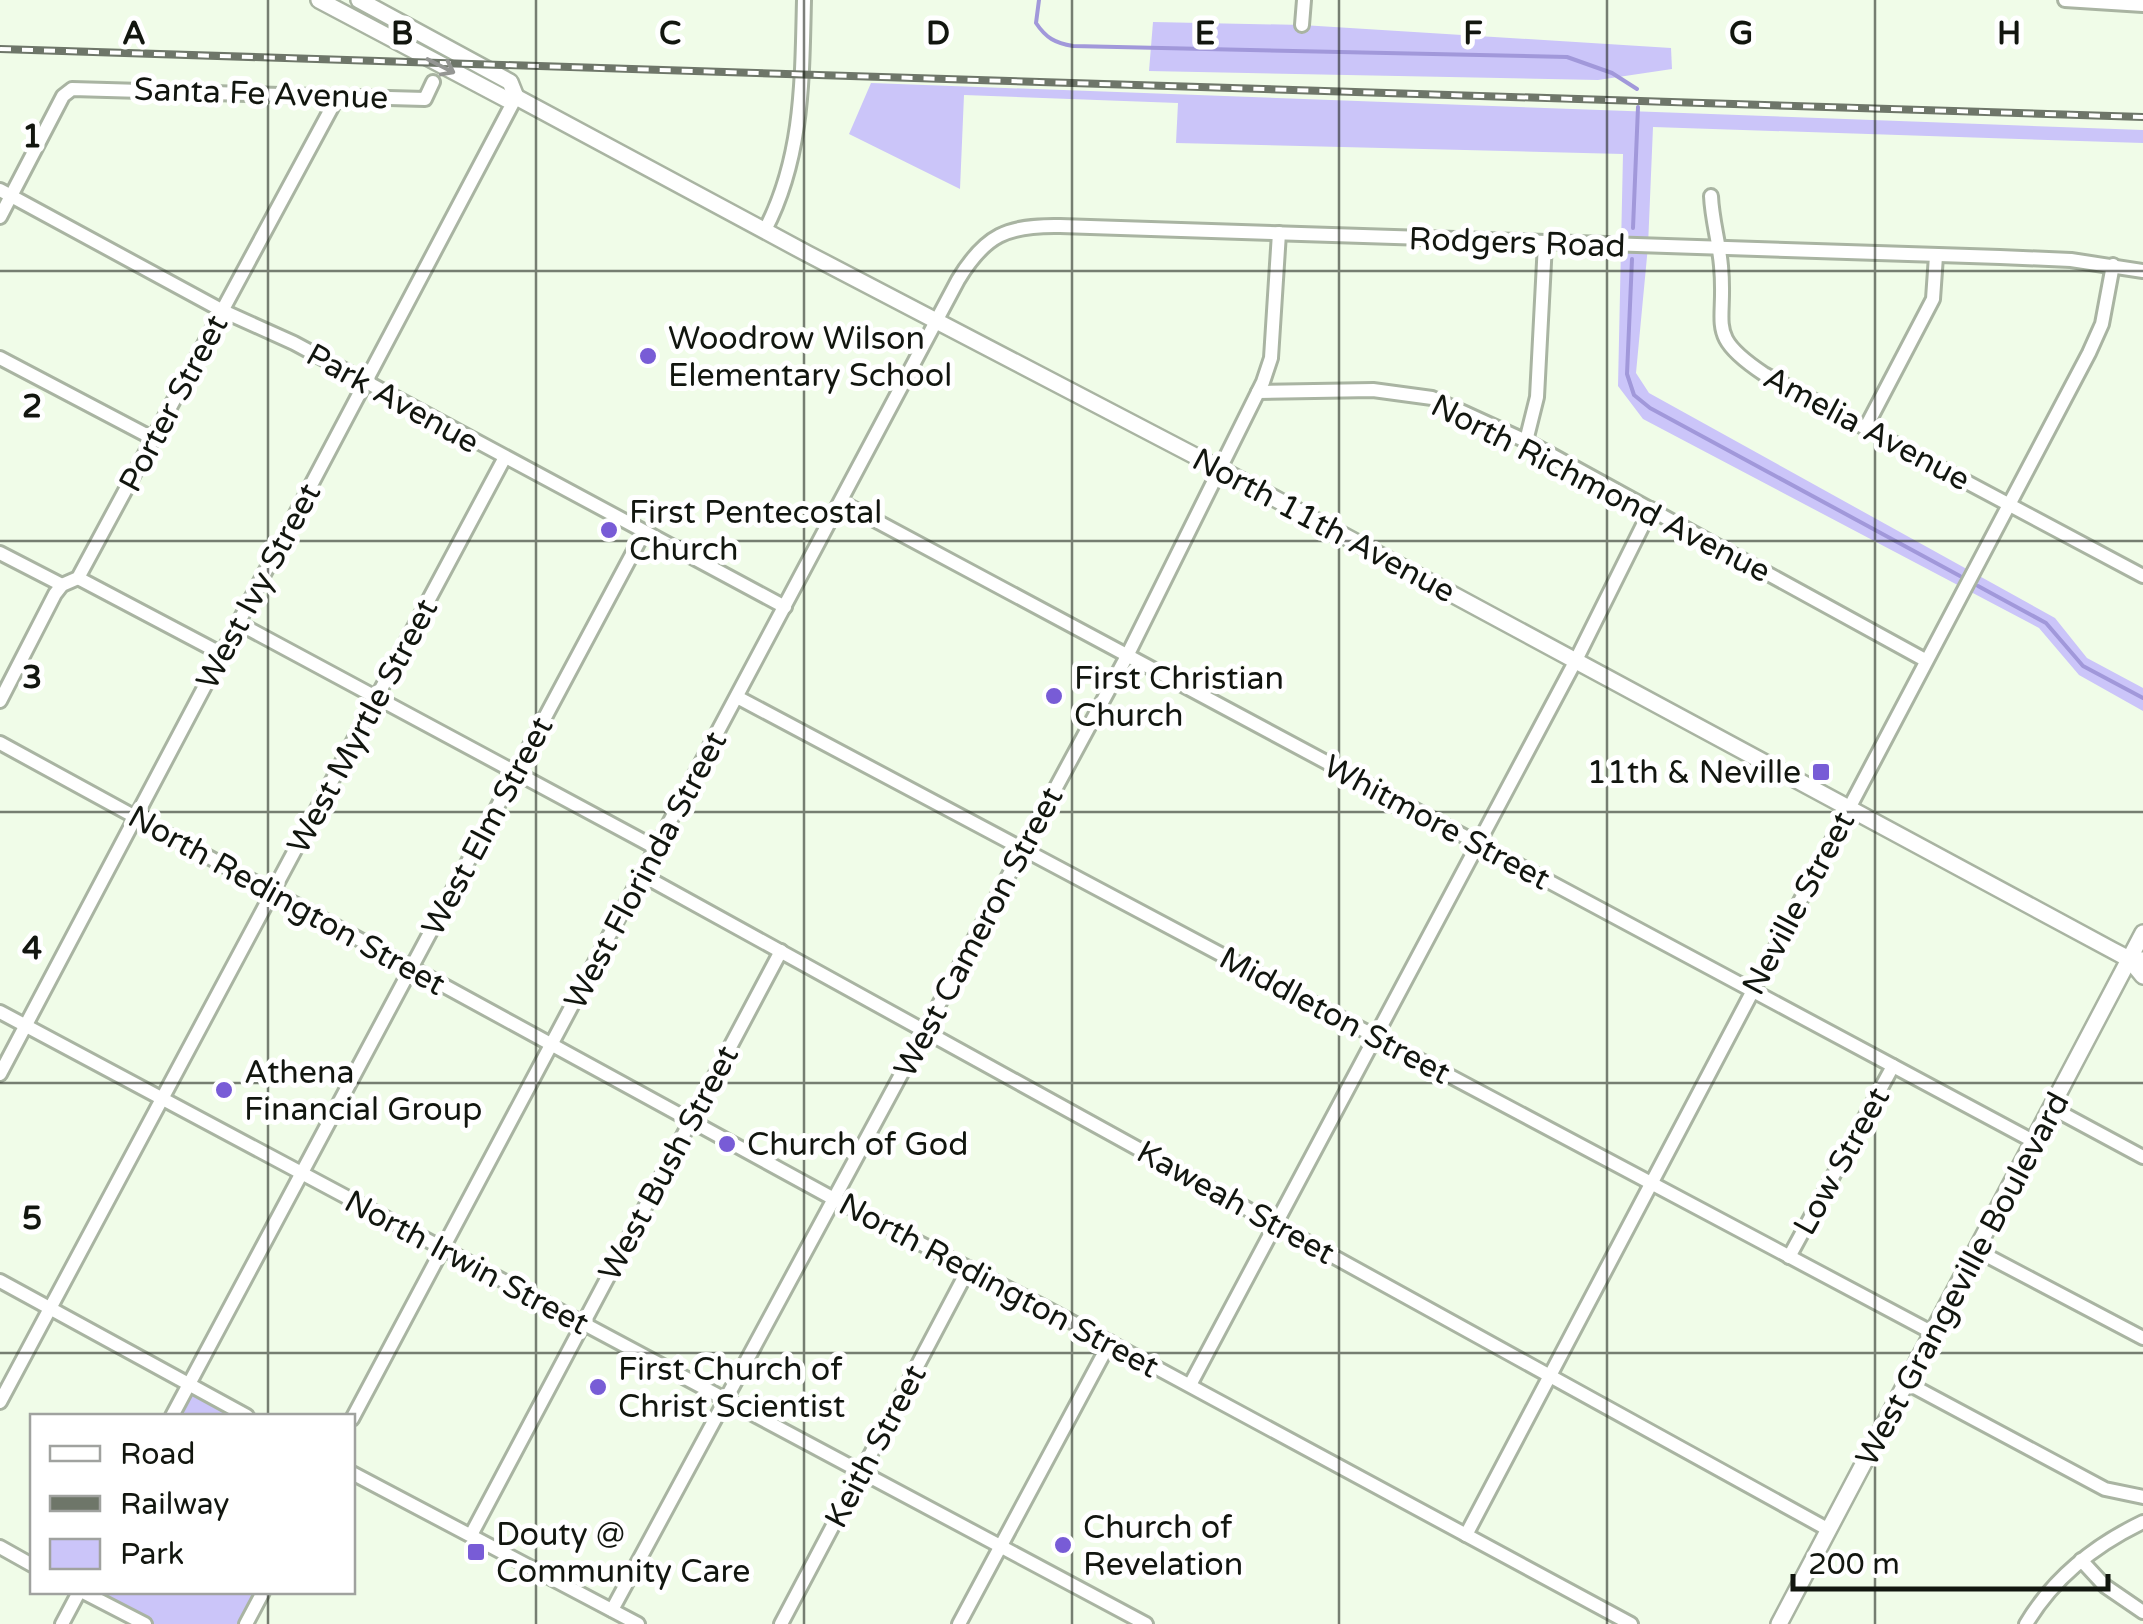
<svg xmlns="http://www.w3.org/2000/svg" width="2143" height="1624" font-family="'Varela Round',sans-serif">
  <rect width="100%" height="100%" fill="#f0fce8"/>
  <!-- green -->
  <g fill="#cbc5f9">
    <path d="M1153,22L1302,25L1671,48L1672,69L1598,80L1149,71Z"/>
    <path d="M871,83L2143,130V143L1653,127L1648,246L1636,373L1649,393L2055,618L2087,658L2143,688V711L2079,675L2039,628L1643,419L1618,386L1623,154L1176,143L1178,103L964,95L960,189L849,134Z"/>
    <path d="M188,1385L247,1416H172Z"/>
    <path d="M83,1592H254L237,1624H145Z"/>
  </g>
  <g fill="none" stroke-linecap="round" stroke-linejoin="round">
    <!-- stream -->
    <g stroke="#a198da" stroke-width="4">
      <path d="M1039,0L1036,23C1046,38 1055,43 1073,46L1567,57L1612,73L1637,89"/>
      <path d="M1633,228L1638,107"/>
      <path d="M1632,259L1627,374L1634,395L1650,408L1960,576"/>
      <path d="M1978,586L2046,623L2083,666L2143,698"/>
    </g>
    <defs>
      <g id="minor">
        <path d="M2065,0L2143,5"/>
        <path d="M1302,25L1304,0"/>
        <path d="M0,190L223,311L294,343L785,607"/>
        <path d="M1711,196C1712,220 1719,242 1721,266C1727,327 1704,334 1764,374L2143,576"/>
        <path d="M0,217L63,96L72,89L425,99L433,82"/>
        <path d="M765,230C803,157 802,81 804,0"/>
        <path d="M0,358L154,439"/>
        <path d="M1258,392L1373,390L1432,398L1526,441L1925,660"/>
        <path d="M1866,427L1933,299L1936,256"/>
        <path d="M1526,441L1537,397L1545,243"/>
        <path d="M841,502L2033,1141"/>
        <path d="M0,553L62,585"/>
        <path d="M78,578L222,654"/>
        <path d="M238,623L656,848"/>
        <path d="M737,697L1933,1333"/>
        <path d="M0,701L55,594L62,585L78,578L338,96"/>
        <path d="M0,743L834,1199L1044,1307L1631,1624"/>
        <path d="M642,875L1829,1530"/>
        <path d="M0,1012L1146,1624"/>
        <path d="M0,1074L516,97"/>
        <path d="M2052,1108L2143,1157"/>
        <path d="M1976,1250L2143,1338"/>
        <path d="M1789,1257L1893,1066"/>
        <path d="M0,1281L247,1416"/>
        <path d="M1907,1383L2105,1489L2143,1497"/>
        <path d="M1190,1385L1576,660L1651,509"/>
        <path d="M0,1402L504,459"/>
        <path d="M172,1416L644,532"/>
        <path d="M352,1419L958,280C985,235 1007,225 1060,226L2000,257L2071,260L2143,271"/>
        <path d="M352,1473L638,1624"/>
        <path d="M471,1535L781,951"/>
        <path d="M1466,1535L2089,353L2102,324L2113,265"/>
        <path d="M0,1547L32,1565"/>
        <path d="M2081,1560L2105,1586L2143,1612"/>
        <path d="M83,1592L145,1624"/>
        <path d="M612,1610L1127,656L1263,382L1271,358L1279,233"/>
        <path d="M62,1624L79,1592"/>
        <path d="M246,1624L263,1592"/>
        <path d="M781,1624L969,1268"/>
        <path d="M959,1624L1110,1342"/>
        <path d="M2026,1624C2054,1577 2095,1545 2143,1522"/>
      </g>
      <g id="major">
        <path d="M319,0L506,99L516,97L808,254L1220,469L2112,950L2129,959L2143,960"/>
        <path d="M359,0L510,82L516,97"/>
        <path d="M2129,959L2143,976"/>
        <path d="M1779,1624L2143,933"/>
      </g>
    </defs>
    <!-- minor casing -->
    <use href="#minor" stroke="#a9b4a2" stroke-width="18"/>
    <!-- major casing -->
    <use href="#major" stroke="#a9b4a2" stroke-width="20"/>
    <!-- minor -->
    <use href="#minor" stroke="#fff" stroke-width="12"/>
    <!-- major -->
    <use href="#major" stroke="#fff" stroke-width="15"/>
    <defs>
      <path id="rail" d="M0,49L2143,117"/>
    </defs>
    <!-- rail casing -->
    <use href="#rail" stroke="#6e7669" stroke-width="8"/>
    <!-- rail -->
    <use href="#rail" stroke="#fff" stroke-width="4" stroke-dasharray="11" stroke-linecap="butt"/>
  </g>
  <!-- one-way arrows -->
  <defs><path id="oneway-shaft" d="M-6 0H5M1.5-3L5.5 0L1.5 3" fill="none" stroke-width="1.6" stroke-linecap="round" stroke-linejoin="round" transform="scale(2.5)"/></defs>
  <use stroke="#949693" href="#oneway-shaft" transform="translate(441 66) rotate(27)"/>
  <!-- grid -->
  <path fill="none" stroke="#12160f" stroke-width="2.5" stroke-opacity="0.55" d="M268,0V1416M536,0V1624M804,0V1624M1072,0V1624M1339,0V1624M1607,0V1624M1875,0V1624M0,271H2143M0,541H2143M0,812H2143M0,1083H2143M0,1353H2143M268,1592V1624"/>
  <!-- markers -->
  <g fill="#785cd6" stroke="#fff" stroke-width="4">
    <circle cx="648" cy="356" r="10"/>
    <circle cx="609" cy="530" r="10"/>
    <circle cx="1054" cy="696" r="10"/>
    <rect x="1811" y="762" width="20" height="20" rx="5"/>
    <circle cx="224" cy="1090" r="10"/>
    <circle cx="727" cy="1144" r="10"/>
    <circle cx="598" cy="1387" r="10"/>
    <circle cx="1063" cy="1545" r="10"/>
    <rect x="466" y="1542" width="20" height="20" rx="5"/>
  </g>
  <g text-anchor="middle" stroke-width="10" stroke-linejoin="round" paint-order="stroke">
    <!-- street labels -->
    <g font-size="32" fill="#12160f" stroke="#fff">
      <text transform="translate(261 93) rotate(2)" y="11">Santa Fe Avenue</text>
      <text transform="translate(1517 242) rotate(2)" y="11">Rodgers Road</text>
      <text transform="translate(393 398) rotate(29)" y="11">Park Avenue</text>
      <text transform="translate(173 403) rotate(-62)" y="11">Porter Street</text>
      <text transform="translate(1867 428) rotate(28)" y="11">Amelia Avenue</text>
      <text transform="translate(1601 488) rotate(27)" y="11">North Richmond Avenue</text>
      <text transform="translate(1324 525) rotate(28)" y="11">North 11th Avenue</text>
      <text transform="translate(258 586) rotate(-62)" y="11">West Ivy Street</text>
      <text transform="translate(362 726) rotate(-62)" y="11">West Myrtle Street</text>
      <text transform="translate(1437 822) rotate(28)" y="11">Whitmore Street</text>
      <text transform="translate(487 826) rotate(-62)" y="11">West Elm Street</text>
      <text transform="translate(645 870) rotate(-62)" y="11">West Florinda Street</text>
      <text transform="translate(287 900) rotate(29)" y="11">North Redington Street</text>
      <text transform="translate(1798 903) rotate(-62)" y="11">Neville Street</text>
      <text transform="translate(978 932) rotate(-62)" y="11">West Cameron Street</text>
      <text transform="translate(1335 1015) rotate(28)" y="11">Middleton Street</text>
      <text transform="translate(1841 1161) rotate(-61)" y="11">Low Street</text>
      <text transform="translate(668 1163) rotate(-62)" y="11">West Bush Street</text>
      <text transform="translate(1236 1202) rotate(29)" y="11">Kaweah Street</text>
      <text transform="translate(467 1262) rotate(28)" y="11">North Irwin Street</text>
      <text transform="translate(1962 1279) rotate(-62)" y="11">West Grangeville Boulevard</text>
      <text transform="translate(999 1285) rotate(28)" y="11">North Redington Street</text>
      <text transform="translate(875 1446) rotate(-62)" y="11">Keith Street</text>
    </g>
    <!-- poi labels -->
    <g font-size="32" fill="#12160f" stroke="#fff" text-anchor="start">
      <text x="668" y="349">Woodrow Wilson<tspan x="668" dy="37">Elementary School</tspan></text>
      <text x="629" y="523">First Pentecostal<tspan x="629" dy="37">Church</tspan></text>
      <text x="1074" y="689">First Christian<tspan x="1074" dy="37">Church</tspan></text>
      <text x="1801" y="783" text-anchor="end">11th &amp; Neville</text>
      <text x="244" y="1083">Athena<tspan x="244" dy="37">Financial Group</tspan></text>
      <text x="747" y="1155">Church of God</text>
      <text x="618" y="1380">First Church of<tspan x="618" dy="37">Christ Scientist</tspan></text>
      <text x="1083" y="1538">Church of<tspan x="1083" dy="37">Revelation</tspan></text>
      <text x="496" y="1545">Douty @<tspan x="496" dy="37">Community Care</tspan></text>
    </g>
  </g>
  <g font-size="32" text-anchor="middle" font-weight="bold" fill="#12160f" stroke="#fff" stroke-width="10" stroke-linejoin="round" paint-order="stroke">
    <text x="134" y="44">A</text>
    <text x="402" y="44">B</text>
    <text x="670" y="44">C</text>
    <text x="938" y="44">D</text>
    <text x="1205" y="44">E</text>
    <text x="1473" y="44">F</text>
    <text x="1741" y="44">G</text>
    <text x="2009" y="44">H</text>
    <text x="32" y="147">1</text>
    <text x="32" y="417">2</text>
    <text x="32" y="688">3</text>
    <text x="32" y="959">4</text>
    <text x="32" y="1229">5</text>
  </g>
  <!-- legend -->
  <rect x="30" y="1414" width="325" height="180" fill="#ffffff" stroke="#a0a29f" stroke-width="2.5"/>
  <rect x="50" y="1446" width="50" height="15" fill="#ffffff" stroke="#a0a29f" stroke-width="2.5"/>
  <text x="120" y="1464" font-size="30" fill="#12160f">Road</text>
  <rect x="50" y="1496" width="50" height="15" fill="#6e7669" stroke="#a0a29f" stroke-width="2.5"/>
  <text x="120" y="1514" font-size="30" fill="#12160f">Railway</text>
  <rect x="50" y="1539" width="50" height="30" fill="#cbc5f9" stroke="#a0a29f" stroke-width="2.5"/>
  <text x="120" y="1564" font-size="30" fill="#12160f">Park</text>
  <!-- scale -->
  <path d="M1793 1574v15h315v-15" fill="none" stroke="#12160f" stroke-width="5"/>
  <text x="1808" y="1574" font-size="30" fill="#12160f" stroke="#ffffff" stroke-width="8" paint-order="stroke">200 m</text>
</svg>
